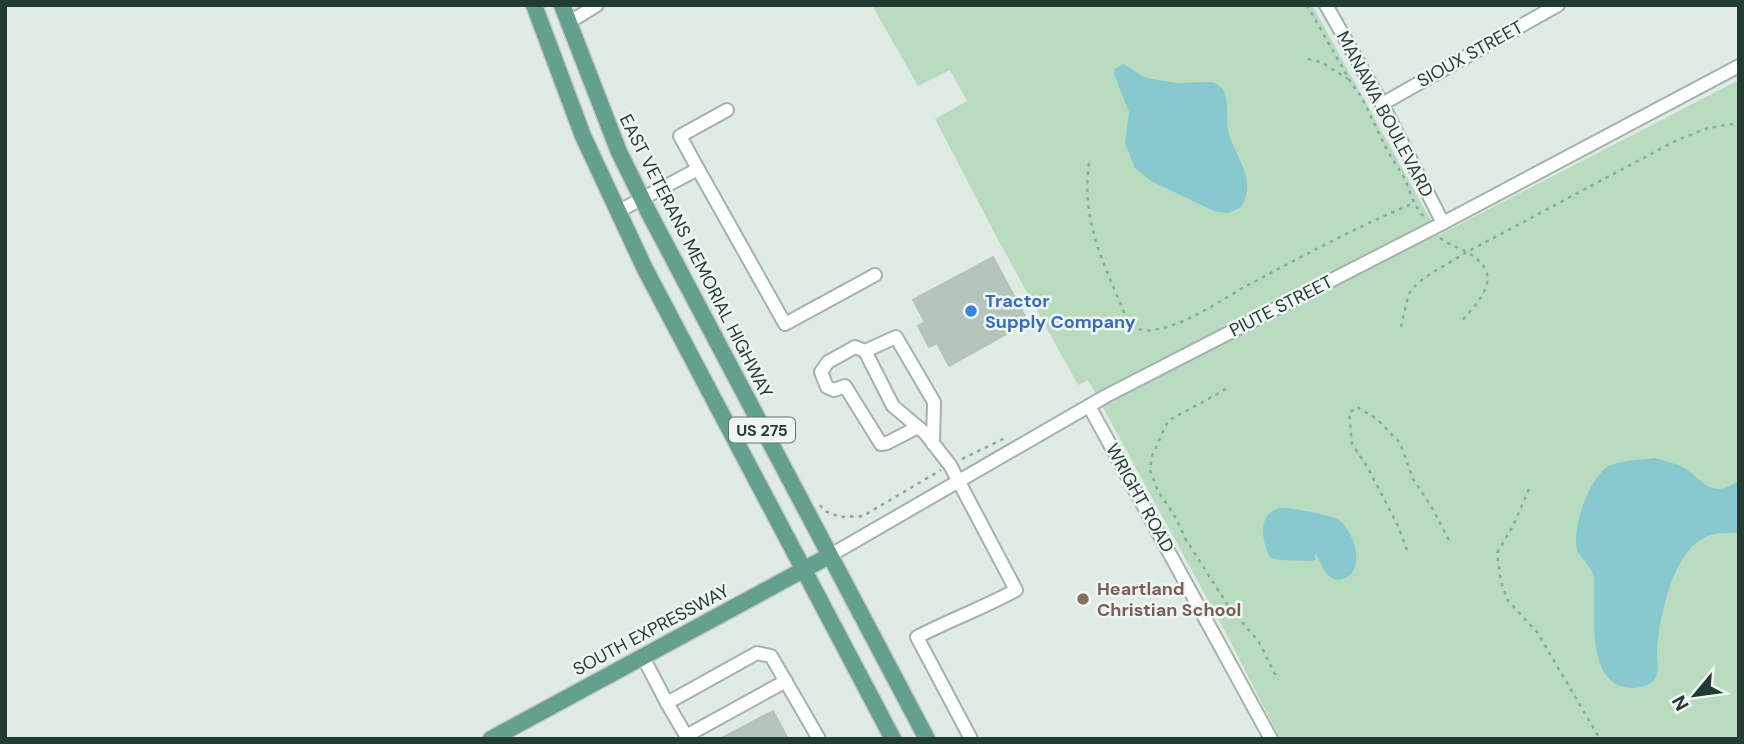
<svg xmlns="http://www.w3.org/2000/svg" width="1744" height="744" font-family="'DM Sans',sans-serif">
  <rect width="100%" height="100%" fill="#e0ebe5"/>
  <!-- green -->
  <path fill="#b9dcc0" d="M872,5H1312L1439,235L1739,80V739H1280L1234,648L1088,380L1078,385L995,234L935,119L967,101L950,70L918,86Z"/>
  <!-- water -->
  <g fill="#88c8cf">
    <path d="M1123,64L1144,77L1157,80L1178,83L1211,82C1216,83 1221,86 1224,91C1229,102 1226,118 1228,130C1233,156 1260,179 1240,208L1228,213L1214,211L1151,181L1135,168L1125,143L1129,112L1114,74L1115,69Z"/>
    <path d="M1655,458C1665,461 1677,464 1686,469C1705,482 1712,500 1739,480V533C1726,533 1713,532 1702,539C1672,556 1660,616 1657,649C1656,659 1661,671 1654,680C1648,687 1638,688 1630,688C1584,685 1596,609 1594,578C1592,565 1581,560 1577,550C1571,529 1590,474 1611,465C1624,460 1641,460 1655,458Z"/>
    <path d="M1282,508C1292,508 1333,515 1340,521C1354,532 1366,569 1345,578C1341,580 1338,580 1334,579C1325,576 1320,561 1315,553V560L1312,561L1279,560L1270,557C1261,540 1257,511 1282,508Z"/>
  </g>
  <!-- building -->
  <g fill="#b5c5be" stroke="#b2c4bc" stroke-width="2">
    <path d="M993,257L1028,322L949,366L937,343L929,347L918,326L925,322L913,300Z"/>
    <path d="M773,711L788,739H720Z"/>
  </g>
  <g fill="none" stroke-linecap="round" stroke-linejoin="round">
    <defs>
      <g id="minor">
        <path d="M1326,5L1382,104L1443,223"/>
        <path d="M568,23L597,5"/>
        <path d="M1382,104L1558,5"/>
        <path d="M698,169L680,136L727,110"/>
        <path d="M617,212L698,169L785,324L875,275"/>
        <path d="M865,351L855,347L828,362L821,372L827,387L834,390L845,386L881,444L887,443L918,427"/>
        <path d="M1089,406L1271,739"/>
        <path d="M933,444L934,402L896,337L865,351L893,406L925,433L950,465L1016,590C983,608 950,620 917,637L971,739"/>
        <path d="M829,556L1106,396L1443,223L1739,66"/>
        <path d="M643,657L667,703"/>
        <path d="M686,736L786,681"/>
        <path d="M688,739L667,703L757,653L771,656L819,739"/>
      </g>
      <g id="major">
        <path d="M534,5L583,136L645,269L893,739"/>
        <path d="M562,5L619,152L649,213L927,739"/>
        <path d="M491,739L829,556"/>
      </g>
    </defs>
    <!-- minor casing -->
    <use href="#minor" stroke="#a3b2ac" stroke-width="16"/>
    <!-- major casing -->
    <use href="#major" stroke="#c1c8c6" stroke-width="19"/>
    <!-- path -->
    <g stroke="#81ae9d" stroke-width="2.5" stroke-dasharray="3.5 5" stroke-linecap="butt">
      <path d="M1307,5L1350,81L1362,98L1387,150L1405,179L1414,203L1425,219"/>
      <path d="M1308,59L1321,62L1348,79"/>
      <path d="M1089,163C1081,223 1104,263 1126,317C1131,327 1141,332 1152,330C1186,326 1220,300 1250,284C1303,256 1358,226 1414,203"/>
      <path d="M1440,238C1449,245 1460,248 1470,254C1506,276 1478,302 1460,323"/>
      <path d="M1401,327L1408,296L1412,289L1425,277L1467,252L1675,141L1708,128L1739,123"/>
      <path d="M1226,389L1168,421L1152,456L1150,470L1158,491L1176,518L1185,538L1227,604L1259,642L1278,680"/>
      <path d="M962,459L1007,437"/>
      <path d="M1529,489L1513,526L1497,553L1501,582L1508,601L1537,632L1600,739"/>
      <path d="M820,505L825,511L840,517L863,516L941,470"/>
      <path d="M1407,550L1398,526L1368,468L1352,444L1349,413L1357,407L1377,419L1400,443L1413,479L1431,506L1450,542"/>
    </g>
    <!-- minor -->
    <use href="#minor" stroke="#fff" stroke-width="12"/>
    <!-- major -->
    <use href="#major" stroke="#659f8d" stroke-width="16"/>
  </g>
  <!-- markers -->
  <circle fill="#3f7fe0" stroke="#f0f7f3" stroke-width="2.5" cx="971" cy="311" r="7"/>
  <circle fill="#8d6e63" stroke="#f0f7f3" stroke-width="2.5" cx="1083" cy="599" r="7"/>
  <g text-anchor="middle" stroke-width="5" stroke-linejoin="round" paint-order="stroke">
    <!-- shield labels -->
    <rect fill="#f0f7f3" stroke="#5f736c" stroke-width="2" x="729" y="417.5" width="66" height="25" rx="5"/>
    <g font-size="16" font-weight="bold" fill="#213a32">
      <text x="762" y="436">US 275</text>
    </g>
    <!-- street labels -->
    <g font-size="18" fill="#213a32" stroke="#f0f7f3">
      <text transform="translate(1470 54) rotate(-29)" y="6">SIOUX STREET</text>
      <text transform="translate(1385 114) rotate(62)" y="6">MANAWA BOULEVARD</text>
      <text transform="translate(696 256) rotate(63)" y="6">EAST VETERANS MEMORIAL HIGHWAY</text>
      <text transform="translate(1281 306) rotate(-27)" y="6">PIUTE STREET</text>
      <text transform="translate(1140 498) rotate(61)" y="6">WRIGHT ROAD</text>
      <text transform="translate(651 630) rotate(-28)" y="6">SOUTH EXPRESSWAY</text>
    </g>
    <!-- shop labels -->
    <g font-size="18" font-weight="bold" fill="#366cbe" stroke="#f0f7f3" text-anchor="start">
      <text x="985" y="307">Tractor<tspan x="985" dy="21">Supply Company</tspan></text>
    </g>
    <!-- education labels -->
    <g font-size="18" font-weight="bold" fill="#785e54" stroke="#f0f7f3" text-anchor="start">
      <text x="1097" y="595">Heartland<tspan x="1097" dy="21">Christian School</tspan></text>
    </g>
  </g>
  <!-- border -->
  <rect width="1744" height="744" fill="none" stroke="#213a32" stroke-width="14"/>
  <!-- north arrow -->
  <g transform="translate(1695 695) rotate(241)" stroke="#f0f7f3" stroke-width="5" paint-order="stroke">
  <path d="M0-5L12 26L0 18L-12 26Z" fill="#213a32"/>
  <text y="-10" font-size="19" font-weight="bold" text-anchor="middle" fill="#213a32">N</text>
  </g>
</svg>
